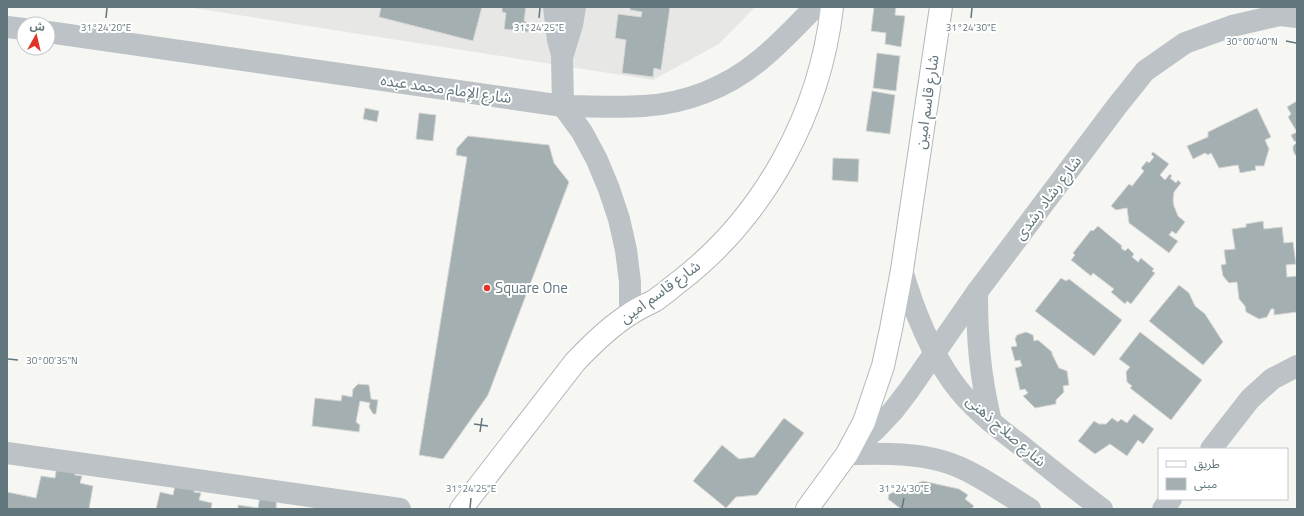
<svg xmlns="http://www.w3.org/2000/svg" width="1304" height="516" font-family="'Titillium Web','Noto Sans Arabic',sans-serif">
  <rect width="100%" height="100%" fill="#f6f6f3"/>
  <!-- built -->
  <path fill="#e7e7e6" d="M187,7H755L719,44L653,80Z"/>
  <!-- building -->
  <g fill="#a4afb2" stroke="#d7d7d5">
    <path d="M381,7H482L473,41L379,17Z"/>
    <path d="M502,7H526L524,21L529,23L528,32L504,29L506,13L502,12Z"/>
    <path d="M630,7H670L661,70L654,68L653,77L622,73L626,40L615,38L618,14L641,17L642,12L630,10Z"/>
    <path d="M874,7H896L895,15L905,16L901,47L885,44L886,33L871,31Z"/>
    <path d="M877,53L900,56L896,91L873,88Z"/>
    <path d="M872,91L895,95L890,134L866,131Z"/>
    <path d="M1297,101V155H1295L1293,150V146L1297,142L1294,141L1291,135L1297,132L1288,117L1291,114L1287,107Z"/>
    <path d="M365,108L379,111L377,122L363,119Z"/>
    <path d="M1257,108L1271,137L1265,140L1269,149L1264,166H1255L1256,170L1240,173L1238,165L1219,168L1211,153L1208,155L1205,153L1193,159L1187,146L1208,137V132Z"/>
    <path d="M419,113L436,115L433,141L416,139Z"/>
    <path d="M468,136L549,145L554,163L569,182L488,395L443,459L419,455L467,157L456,155L457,148Z"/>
    <path d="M1153,152L1169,164L1160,175L1165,180L1170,174L1172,176L1170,178L1176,183L1178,180L1181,183L1174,192L1173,200L1174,206L1178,216L1185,222L1176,234L1172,231L1169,235L1178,241L1169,253L1129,223L1127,208L1116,210L1111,206L1129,184L1132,186L1144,171L1141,168L1147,161L1149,163L1154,157L1151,154Z"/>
    <path d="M833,158L859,159L858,182L832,180Z"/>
    <path d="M1263,221L1264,229L1282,227L1284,243L1293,242L1296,264L1286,265L1287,277L1297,276V312L1274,315V309H1271L1267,317L1259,319L1246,312L1245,306L1239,299L1237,282L1229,283L1223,276L1221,265L1226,264L1224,250L1235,249L1232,229L1246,227V224Z"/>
    <path d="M1098,226L1122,246L1121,248L1125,251L1128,248L1134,254L1132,257L1138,262L1141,258L1154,269L1152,271L1155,273L1131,304L1127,301L1125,304L1111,292L1114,289L1093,273L1091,276L1071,260L1075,255L1073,253L1091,230L1093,231Z"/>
    <path d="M1061,278L1066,281L1069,279L1122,320L1094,356L1035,311Z"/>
    <path d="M1179,285L1189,293L1195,306L1205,314L1223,342L1203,365L1149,321Z"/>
    <path d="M1026,332L1033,335L1034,341L1038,340L1052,352V354L1059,368L1067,371L1069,385L1063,386L1064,392L1056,400V404L1035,408L1023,396L1028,393L1025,389L1020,390L1015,368L1022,366L1020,360L1015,361L1011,347L1017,346L1015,339L1017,335Z"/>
    <path d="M1140,332L1202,380L1171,420L1130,388L1132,386L1127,382L1126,372L1130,367L1119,359Z"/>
    <path d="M358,384L369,385L371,399L378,400L376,414H373L369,407L370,403L360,401L356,422L360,425L359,432L312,426L315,398L341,401L342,395L352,397L353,389Z"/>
    <path d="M1134,414L1154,429L1143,444L1138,440L1127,456L1110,444L1095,454L1078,441L1094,421L1099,424H1106L1112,418L1118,422L1121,419L1127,423Z"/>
    <path d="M784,418L804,433L757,495L736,497L726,508L693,481L722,445L739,459L754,457Z"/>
    <path d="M57,465L76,469L75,475L82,476L80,483L93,486L89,509H7V492L36,498L41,476L55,478Z"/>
    <path d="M176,481L195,485L194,492L201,493L199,500L212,503L211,509H156L160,492L173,495Z"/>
    <path d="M923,481L959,489L968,495L965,499L974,506L971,509H901L888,499L889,494Z"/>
    <path d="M260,495L277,497L276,508L283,509H238V505L258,508Z"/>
  </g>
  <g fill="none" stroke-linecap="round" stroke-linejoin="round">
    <defs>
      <g id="secondary">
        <path d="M461,509L575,362C592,344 609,327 630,314C637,309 646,305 654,301C663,295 672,287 680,281C765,215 820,113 832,7"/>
        <path d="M807,509L847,454L864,422L883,366L891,329L902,270L941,7"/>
      </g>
    </defs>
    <!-- secondary casing -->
    <use href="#secondary" stroke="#b1b8bb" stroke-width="24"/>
    <!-- minor -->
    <g stroke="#bcc2c5" stroke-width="22">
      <path d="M554,7L558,40L562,55L563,106L582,132L597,160L609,189L619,219L626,250L630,282V313"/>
      <path d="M7,27L24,29"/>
      <path d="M48,32L563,106C590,106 616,108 643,106C685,104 728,87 760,60C780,44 797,25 815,7"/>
      <path d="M563,54L572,25L575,7"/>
      <path d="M902,270C913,308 928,347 952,381C971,408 997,427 1023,447C1049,468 1075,489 1102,509"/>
      <path d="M977,292C977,339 980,376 991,422"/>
      <path d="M1211,449L1250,399L1272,379L1297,366"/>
      <path d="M7,453L400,509"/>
      <path d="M847,454L875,430L893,411L909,390L977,292L1117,106L1145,71L1185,43L1232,26L1280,15L1297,17"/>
      <path d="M847,454C879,454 911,452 942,461C972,469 1004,493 1030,509"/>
      <path d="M1163,509L1171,499"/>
    </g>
    <!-- secondary -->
    <use href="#secondary" stroke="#fff" stroke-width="22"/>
  </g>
  <!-- ticks -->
  <path fill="none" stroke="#62767d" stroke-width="1.5" d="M106,18L107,8M539,18L540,8M971,18L972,8M1286,41L1296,43M8,359L18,360M474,424L488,426M480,432L482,418M470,508L471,498M902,508L904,498"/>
  <!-- markers -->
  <circle fill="#e03329" stroke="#fff" stroke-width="1.5" cx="487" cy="288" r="4"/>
  <g text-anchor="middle" stroke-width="4" stroke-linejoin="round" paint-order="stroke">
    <!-- street labels -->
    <g font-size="15" fill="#62767d" stroke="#fff">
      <text transform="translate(446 89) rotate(8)" y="5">شارع الإمام محمد عبده</text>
      <text transform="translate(927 102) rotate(-82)" y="5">شارع قاسم امين</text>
      <text transform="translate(1048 198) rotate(-53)" y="5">شارع رشاد رشدى</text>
      <text transform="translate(660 292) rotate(-36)" y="5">شارع قاسم امين</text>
      <text transform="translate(1006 431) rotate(41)" y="5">شارع صلاح ذهنى</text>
    </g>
    <!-- poi labels -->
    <g font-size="15" fill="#62767d" stroke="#fff" text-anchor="start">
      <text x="495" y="293">Square One</text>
    </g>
  </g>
  <g font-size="10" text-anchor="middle" fill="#62767d" stroke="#fff" stroke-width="4" stroke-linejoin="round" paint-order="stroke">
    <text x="106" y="31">31°24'20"E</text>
    <text x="539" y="31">31°24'25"E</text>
    <text x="971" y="31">31°24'30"E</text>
    <text x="1252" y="45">30°00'40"N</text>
    <text x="52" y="364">30°00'35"N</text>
    <text x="471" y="492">31°24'25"E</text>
    <text x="904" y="492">31°24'30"E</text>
  </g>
  <!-- border -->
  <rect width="1304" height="516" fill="none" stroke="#62767d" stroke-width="16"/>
  <!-- legend -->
  <rect x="1158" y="448" width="130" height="52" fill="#ffffff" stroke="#c0c8cb"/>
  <rect x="1166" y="461" width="20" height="6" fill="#ffffff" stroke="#c0c8cb"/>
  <text x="1194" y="468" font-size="12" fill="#62767d">طريق</text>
  <rect x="1166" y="478" width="20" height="12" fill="#a4afb2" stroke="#c0c8cb"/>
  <text x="1194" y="488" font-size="12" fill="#62767d">مبنى</text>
  <!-- north arrow -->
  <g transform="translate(36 36) rotate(8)"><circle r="19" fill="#ffffff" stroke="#c0c8cb"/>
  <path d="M0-3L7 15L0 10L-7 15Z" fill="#e03329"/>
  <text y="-6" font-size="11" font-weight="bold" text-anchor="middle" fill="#62767d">ش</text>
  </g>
</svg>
